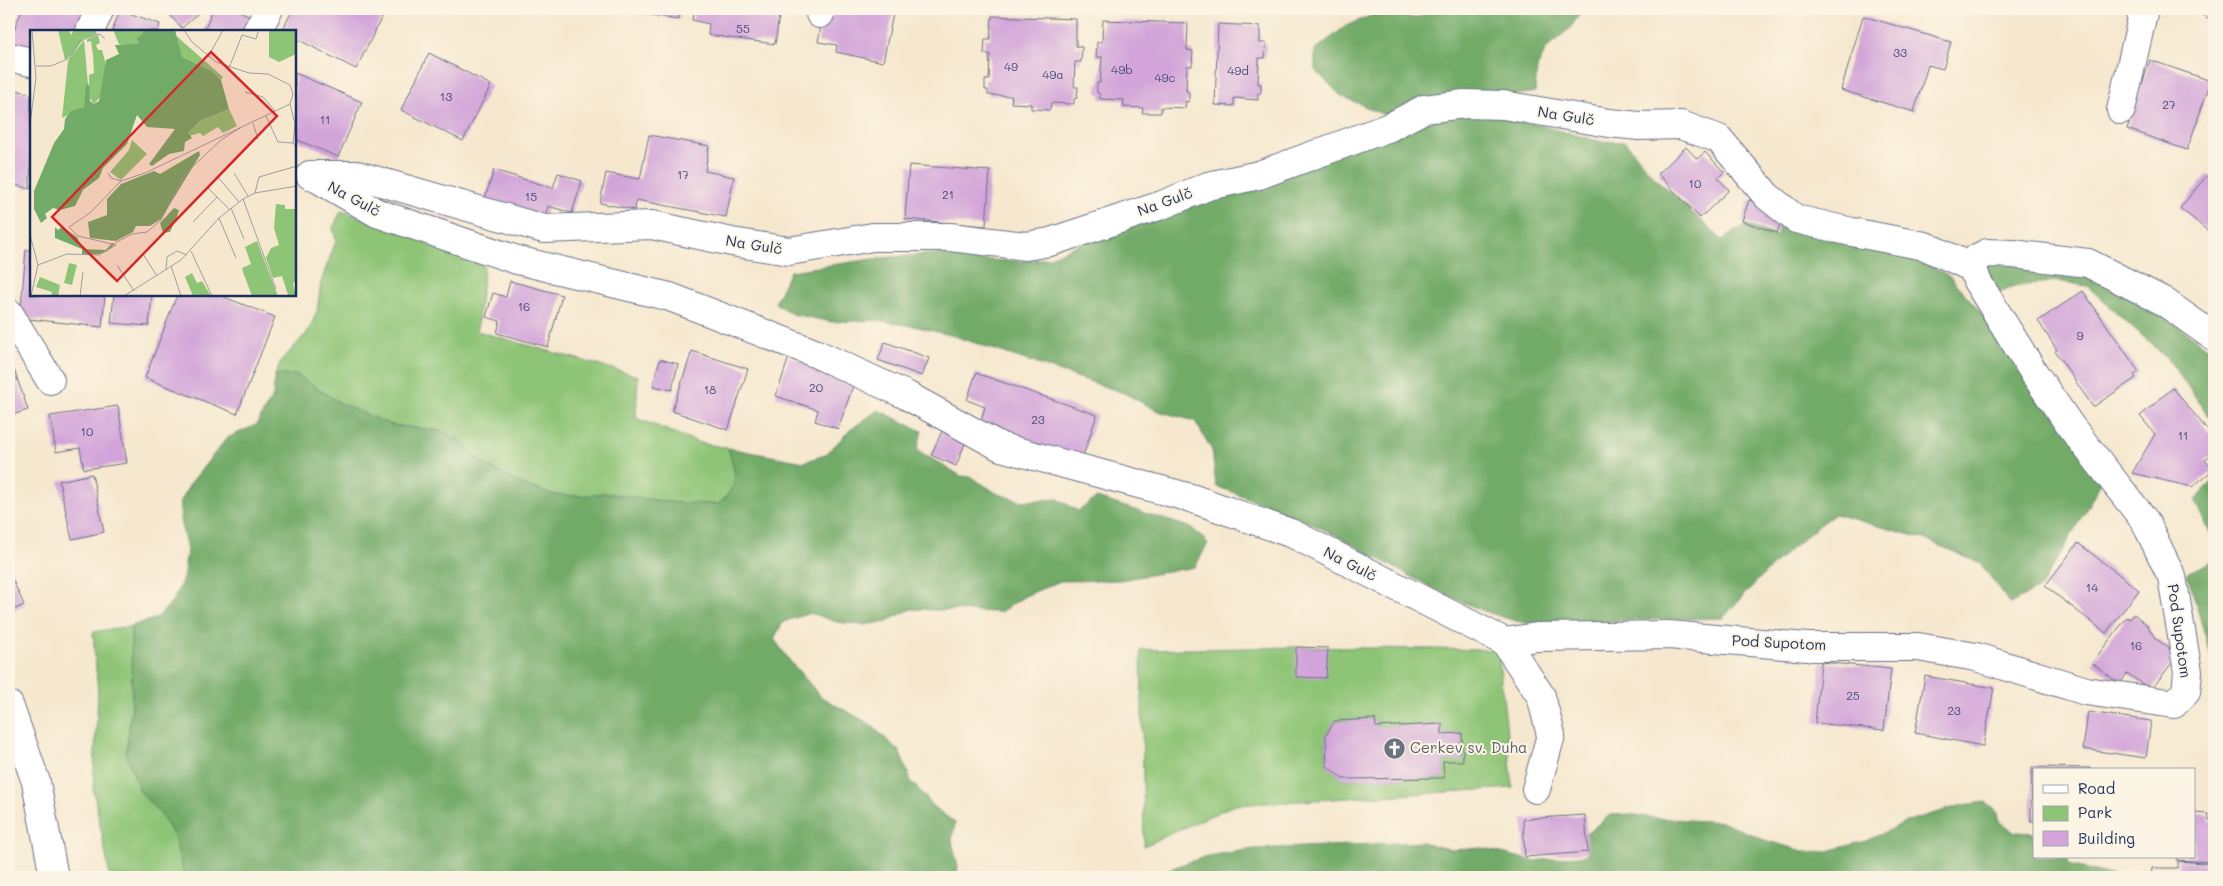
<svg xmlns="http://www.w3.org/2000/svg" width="2223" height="886" font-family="Mali,sans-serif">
  <rect width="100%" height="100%" fill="#fcf5e5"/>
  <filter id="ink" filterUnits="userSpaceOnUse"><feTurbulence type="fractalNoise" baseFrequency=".02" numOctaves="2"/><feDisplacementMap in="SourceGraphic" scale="10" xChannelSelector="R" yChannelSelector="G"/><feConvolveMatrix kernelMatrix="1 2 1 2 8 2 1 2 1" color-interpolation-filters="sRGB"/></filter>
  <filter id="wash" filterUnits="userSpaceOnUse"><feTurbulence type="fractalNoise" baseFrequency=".0096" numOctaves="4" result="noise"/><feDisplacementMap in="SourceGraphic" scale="20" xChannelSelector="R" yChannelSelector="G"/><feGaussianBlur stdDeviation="1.12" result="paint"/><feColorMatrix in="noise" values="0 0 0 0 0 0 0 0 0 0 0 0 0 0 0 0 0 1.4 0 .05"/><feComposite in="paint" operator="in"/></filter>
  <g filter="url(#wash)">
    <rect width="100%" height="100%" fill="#f6e8cf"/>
    <!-- green -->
    <g fill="#8ec476" stroke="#547a6a" fill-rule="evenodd">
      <path d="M341,211L372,220L484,266L477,331L638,376L636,418L700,443L728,448C737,475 740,483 719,504L677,503L604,493L582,496L556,495L525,486L480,462L460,440L441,431L391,425L338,402L297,376L275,375L281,361L307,333L317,312L321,282L336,241L333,228Z"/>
      <path d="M131,626L132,706L126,754L140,791L162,816L174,836L185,877H110L93,788L98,693L93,632Z"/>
      <path d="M1296,647L1498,650L1513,788L1234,805L1144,846L1141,650ZM1375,719L1376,727L1442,724V734L1462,733L1463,760L1443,761V778L1343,779L1327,766L1326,735L1335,721Z"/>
    </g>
    <!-- forest -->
    <g fill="#72aa67" stroke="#466c62">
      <path d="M1438,9H1583L1570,28L1546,49L1537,67L1535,92L1504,97L1415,100L1384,115L1340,95L1315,70V50L1346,26L1375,14L1416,18Z"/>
      <path d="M1498,114L1598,141L1626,142L1652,175L1722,240L1745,225L1777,236L1781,223L1917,259L1951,277L1996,331L2102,479L2096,492L2041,587L2010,604L1981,564L1925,539L1835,514C1795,542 1755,581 1723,618L1524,623C1452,606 1391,563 1325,530C1290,513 1253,500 1216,486L1212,450L1195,421L1158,411L1124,393L954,336L918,327L877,320L832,322L792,314L775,303L790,271L880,258L946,253L987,260L1022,261L1048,258L1117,227L1427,116Z"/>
      <path d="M1985,261L2080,274L2154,308L2214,353V423L2168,359L2087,286L2057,281L2018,286L1993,294Z"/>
      <path d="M275,375H297L338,402L391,425L441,431L460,440L480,462L525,486L556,495L582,496L604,493L677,503L719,504C740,484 736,474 728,448L804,462L825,455L850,430L878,410L922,431L917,450L961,476L971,477L998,494L1021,501L1058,499L1078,511L1097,498L1192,528L1208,543L1195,567L1120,580L1060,581L1025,596L1000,612L911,609L885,622L862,625L837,622L810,613L783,622L774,639L790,661L821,697L870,724L899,751L911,781L935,808L955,823L952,841L958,868L955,877H185L174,836L162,816L140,791L126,754L132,706L131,626L157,618L173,601L183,579L187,550L180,519L181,501L190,484L227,438L256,425L273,396Z"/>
      <path d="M2214,480V542L2195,499Z"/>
      <path d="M2214,560V666L2187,573Z"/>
      <path d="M1985,802L1996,810L1999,821L2015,832L2034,833V857H2067L2069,865L2112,875L2114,877H1146L1207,856L1254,849L1422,842L1451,850L1482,848L1533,861L1587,855L1586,834L1610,815L1630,814L1654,818L1723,822L1764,840L1803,851L1824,852L1866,841L1908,821L1963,805Z"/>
    </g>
    <g id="blocks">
      <!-- building -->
      <g fill="#d2a4d9">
        <path d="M22,9H95L87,31H31V51L9,43Z"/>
        <path d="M164,9H203L182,28Z"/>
        <path d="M213,9H234L251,16L244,31H204Z"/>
        <path d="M293,9H386L356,69L295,38V31H282Z"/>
        <path d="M631,9H680L679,19L630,12Z"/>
        <path d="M695,9H780L775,44L708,35L709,24L692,20Z"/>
        <path d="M824,9H894L883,62L836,52L837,45L818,42Z"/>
        <path d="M2190,9H2214V21Z"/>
        <path d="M120,10L160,24L158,31H112Z"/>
        <path d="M992,16L1076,19V46L1082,47L1081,62H1075L1074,87H1078L1077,98L1074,99V104L1051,103L1050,110L1031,109V104L1011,103L1012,96L988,95V90H985V80H989L990,54H984L985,39H990Z"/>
        <path d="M1863,16L1951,42L1943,69L1928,65L1914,112L1841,90Z"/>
        <path d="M1103,20L1188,23L1187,50L1193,51L1192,66H1187L1186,91L1189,92V102L1186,101L1185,108L1161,107V113H1142L1143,108L1123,107L1124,100L1100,99V94L1097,93V83H1100L1102,57H1096L1097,42H1102Z"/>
        <path d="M1218,24L1260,26V43H1266L1265,58H1259L1258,84H1261V93H1258V100L1234,98V106L1215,105Z"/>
        <path d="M429,53L491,85L463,141L401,110Z"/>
        <path d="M2150,60L2211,81L2187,150L2127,129Z"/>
        <path d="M295,73L362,102L338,157L295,139Z"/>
        <path d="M9,88L31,94L30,189L9,183Z"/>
        <path d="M649,135L709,146L705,171L734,177L726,217L636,200L635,210L600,203L606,173L640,179Z"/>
        <path d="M1686,147L1697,159L1705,152L1724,172L1718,178L1729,190L1700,218L1658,174Z"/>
        <path d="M909,165L990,171L986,226L905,219Z"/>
        <path d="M494,170L553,188L558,173L582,181L572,213L548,206L542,226L482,207Z"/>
        <path d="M2208,174L2214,180V236L2180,208Z"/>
        <path d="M1749,200L1784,212L1777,233L1742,221Z"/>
        <path d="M26,250H31V295H105L102,327L20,318Z"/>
        <path d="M510,281L562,295L548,347L497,333L500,321L486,317L493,293L506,297Z"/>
        <path d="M2083,291L2139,372L2134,375L2136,378L2093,407L2055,351L2057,350L2038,321Z"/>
        <path d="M114,295H152L149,326L111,323Z"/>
        <path d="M177,295H219L275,317L237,414L145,378Z"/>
        <path d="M885,342L929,358L922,376L878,360Z"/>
        <path d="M692,351L748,369L728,430L672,411Z"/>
        <path d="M9,355L28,410L9,416Z"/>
        <path d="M789,357L855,380L838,429L815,421L818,410L776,396Z"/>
        <path d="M660,359L678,364L672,390L653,386Z"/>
        <path d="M976,373L1097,415L1081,462L979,426L985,407L967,400Z"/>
        <path d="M2173,388L2214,438V452L2205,460L2213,470L2192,487L2132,473L2155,434L2140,416Z"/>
        <path d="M118,406L127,463L84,469L80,448L56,452L50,416Z"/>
        <path d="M942,431L966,441L956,466L931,455Z"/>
        <path d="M92,474L104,532L72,539L59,481Z"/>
        <path d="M2078,543L2139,590L2106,633L2045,586Z"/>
        <path d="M9,572L24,605L9,612Z"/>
        <path d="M2134,614L2147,625L2155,638L2178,655L2151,690L2127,673L2120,684L2092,663L2127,617L2130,619Z"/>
        <path d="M1296,647L1328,648L1326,678L1296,677Z"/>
        <path d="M1821,662L1891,669L1884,730L1815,723Z"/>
        <path d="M1925,676L1994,688L1983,746L1915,733Z"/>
        <path d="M2088,712L2151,721L2146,758L2083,749Z"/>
        <path d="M1375,719L1376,727L1442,724V734L1462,733L1463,761H1443L1444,778L1343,779L1327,766L1326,735L1335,721Z"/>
        <path d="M2032,767L2090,768V770H2034V821H2031Z"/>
        <path d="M2194,813L2208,814L2209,820H2214V862L2176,860L2177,857H2194Z"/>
        <path d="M1585,815L1588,852L1525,857L1523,819Z"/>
        <path d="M2178,861L2214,864V877H2151L2152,868H2178Z"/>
      </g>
    </g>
  </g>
  <g filter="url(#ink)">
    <use href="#blocks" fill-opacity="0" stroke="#687086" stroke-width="1"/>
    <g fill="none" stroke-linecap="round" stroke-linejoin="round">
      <defs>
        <g id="minor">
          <path d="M820,14L821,9"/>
          <path d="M90,31L100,9"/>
          <path d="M257,31L269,9"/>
          <path d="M9,57L31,62"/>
          <path d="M2121,110L2144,9"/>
          <path d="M310,175H357L544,229L652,225L732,242L789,251L873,237H950L1026,246L1050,242L1162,205L1208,186L1259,175L1390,127L1424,109L1464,104L1503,105L1609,123L1639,126L1681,125L1719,139L1767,196L1796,219L1852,232L1925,246L1973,268"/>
          <path d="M313,176L377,213L517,260L670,297L817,354L906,395L1001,447L1191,498L1293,534L1505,642L1541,696L1551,735L1536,789"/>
          <path d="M9,313L50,380"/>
          <path d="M1505,642L1537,637L1669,635L1807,647H1918L1976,657L2086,691L2174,704L2186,692L2188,672L2172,577L2145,521L2071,427L2034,373L1977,281L1973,268L1977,258L1987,253L2013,254L2088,263L2163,301L2214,337"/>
          <path d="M9,705L36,782L54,877"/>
        </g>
      </defs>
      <!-- minor casing -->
      <use href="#minor" stroke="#687086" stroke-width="30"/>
      <!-- minor -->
      <use href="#minor" stroke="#fff" stroke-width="28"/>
    </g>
  </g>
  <!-- icons -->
  <defs>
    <symbol id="church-disc" viewBox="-11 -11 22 22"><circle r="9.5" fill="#6b7280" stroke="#fcf5e5"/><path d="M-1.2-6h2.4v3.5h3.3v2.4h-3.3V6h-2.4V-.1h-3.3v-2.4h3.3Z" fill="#fff"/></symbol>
  </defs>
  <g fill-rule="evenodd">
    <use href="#church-disc" x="1382" y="736" width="25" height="25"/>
  </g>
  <g text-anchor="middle" stroke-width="4" stroke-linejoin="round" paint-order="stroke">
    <!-- number labels -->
    <g font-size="12" fill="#494c7d">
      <text x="743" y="33">55</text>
      <text x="1900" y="57">33</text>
      <text x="1011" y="71">49</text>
      <text x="1122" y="74">49b</text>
      <text x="1238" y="75">49d</text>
      <text x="1053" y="79">49a</text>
      <text x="1165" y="82">49c</text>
      <text x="446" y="101">13</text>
      <text x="2169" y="109">27</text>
      <text x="325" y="124">11</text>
      <text x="683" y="179">17</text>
      <text x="1695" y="188">10</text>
      <text x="948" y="199">21</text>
      <text x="531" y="201">15</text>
      <text x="524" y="311">16</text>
      <text x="2080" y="340">9</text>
      <text x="816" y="392">20</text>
      <text x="710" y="394">18</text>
      <text x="1038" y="424">23</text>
      <text x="87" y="436">10</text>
      <text x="2183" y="440">11</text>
      <text x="2092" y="592">14</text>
      <text x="2136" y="650">16</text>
      <text x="1853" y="700">25</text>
      <text x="1954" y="715">23</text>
    </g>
    <!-- street labels -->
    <g font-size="15" fill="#1b2f5e" stroke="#fcf5e5">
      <text transform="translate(1566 116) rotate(9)" y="5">Na Gulč</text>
      <text transform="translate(354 199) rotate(28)" y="5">Na Gulč</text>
      <text transform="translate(1165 202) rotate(-20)" y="5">Na Gulč</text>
      <text transform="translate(754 245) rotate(9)" y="5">Na Gulč</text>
      <text transform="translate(1350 564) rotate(27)" y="5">Na Gulč</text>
      <text transform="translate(2179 631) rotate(82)" y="5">Pod Supotom</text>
      <text transform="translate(1779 643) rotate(3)" y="5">Pod Supotom</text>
    </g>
    <!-- worship labels -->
    <g font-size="15" fill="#5b616d" stroke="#fcf5e5" text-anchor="start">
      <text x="1410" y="753">Cerkev sv. Duha</text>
    </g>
  </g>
  <!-- overview -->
  <g transform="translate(30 30)">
    <rect width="266" height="266" fill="#f6e8cf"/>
    <path d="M28,0H39L41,5L44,0H65L67,4L53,9L43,24L35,30ZM83,0H116V2L109,6V14L102,17L89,14ZM239,0H265L266,24L249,32L239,27ZM143,3L193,47L191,50L182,41L152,27ZM68,5L70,13L66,15L68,20H72L76,35L71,66L64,74L59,67V45L64,43L63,25L61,11L57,12V9ZM54,10L58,54L54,77L32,88L38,31ZM199,79L207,96L193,103L188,97L173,106L170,103L159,106L158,103L170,91ZM102,110L117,124L91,150L80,142L99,120ZM246,174L255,175V179H266L267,251L263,253L266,266H255L258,265L252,246L243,248L236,228L241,218L249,215L244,198ZM227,211L241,248L248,266H222L213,242L212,238L221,234L215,217ZM39,233L47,235L42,255L34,253ZM162,243L167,253L172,251L181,266H163L155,247ZM10,247L30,255L28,266H21L22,262L6,257Z" fill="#8ec476"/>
    <path d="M116,0H145L152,27L182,41L191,50L199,79L170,91L158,103L162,108L155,112L154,121L139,124L122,136L119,134L145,99L117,97L107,85L97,114L73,138L69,148L53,160L45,176L30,180L23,178L15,184L17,188L11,193L4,179V161L24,113L34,99L35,89L41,81L54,77L56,54L59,55L60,71L64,74L69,71L76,30L89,24L85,15L109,14L107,8ZM169,121L170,125L131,189L120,196H106L103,202L86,211L60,208L58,192L77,185V169L91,154L124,141L130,144ZM144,178L149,180L147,187L140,202L133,203L130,193ZM25,197L28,200L32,197L47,207L53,219L76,220L82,213L85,214L77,221L69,224L52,225V219L25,208Z" fill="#72aa67"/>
    <path fill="none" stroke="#9e9ea2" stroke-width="1" d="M154,0L162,12L186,32L219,43L238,44L260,55L263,64L260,74L265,94L263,113L267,118M178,27L193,0M6,36H21L40,28L49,12L59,7L70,4L75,9M199,38L212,5L226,9L228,2M215,62L233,67L245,81M236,86L248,112L263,113M223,93L228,109M0,94L6,48L2,0M78,143L81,148L91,151L115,143L260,74M204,143L218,166M187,146L209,172M225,163L229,147L267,136M213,169L246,259M201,178L214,209M155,180L178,158L199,179M189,188L206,228M163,192L187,167M0,205L8,235L1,266M85,213L102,204L117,202L131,190L155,144L191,110L210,98M161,221L182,266M113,224L127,246M8,235L37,224L69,225L86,215L48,206L39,197L61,182L91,151M87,235L104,261M141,236L151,266M136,240L137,227L147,221L157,225M50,266L53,242M94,266L151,230L189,188L213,169L225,163L267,156"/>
    <path fill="#d62828" fill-opacity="0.15" stroke="#d62828" stroke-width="2.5" d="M181,22L247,86L87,251L22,187Z"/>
    <rect width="266" height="266" fill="none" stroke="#1b2f5e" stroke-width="2.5"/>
  </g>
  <!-- margin -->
  <rect width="2223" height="886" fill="none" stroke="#fcf5e5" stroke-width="30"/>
  <!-- legend -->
  <rect x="2033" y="768" width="162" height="90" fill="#fcf5e5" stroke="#a2a6af"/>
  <rect x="2043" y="785" width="25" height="8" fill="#ffffff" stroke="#a2a6af"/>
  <text x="2078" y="794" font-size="15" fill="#1b2f5e">Road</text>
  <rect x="2043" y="806" width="25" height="15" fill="#8ec476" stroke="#a2a6af"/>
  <text x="2078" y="818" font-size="15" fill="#1b2f5e">Park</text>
  <rect x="2043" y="831" width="25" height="15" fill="#d2a4d9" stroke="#a2a6af"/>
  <text x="2078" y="844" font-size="15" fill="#1b2f5e">Building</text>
</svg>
